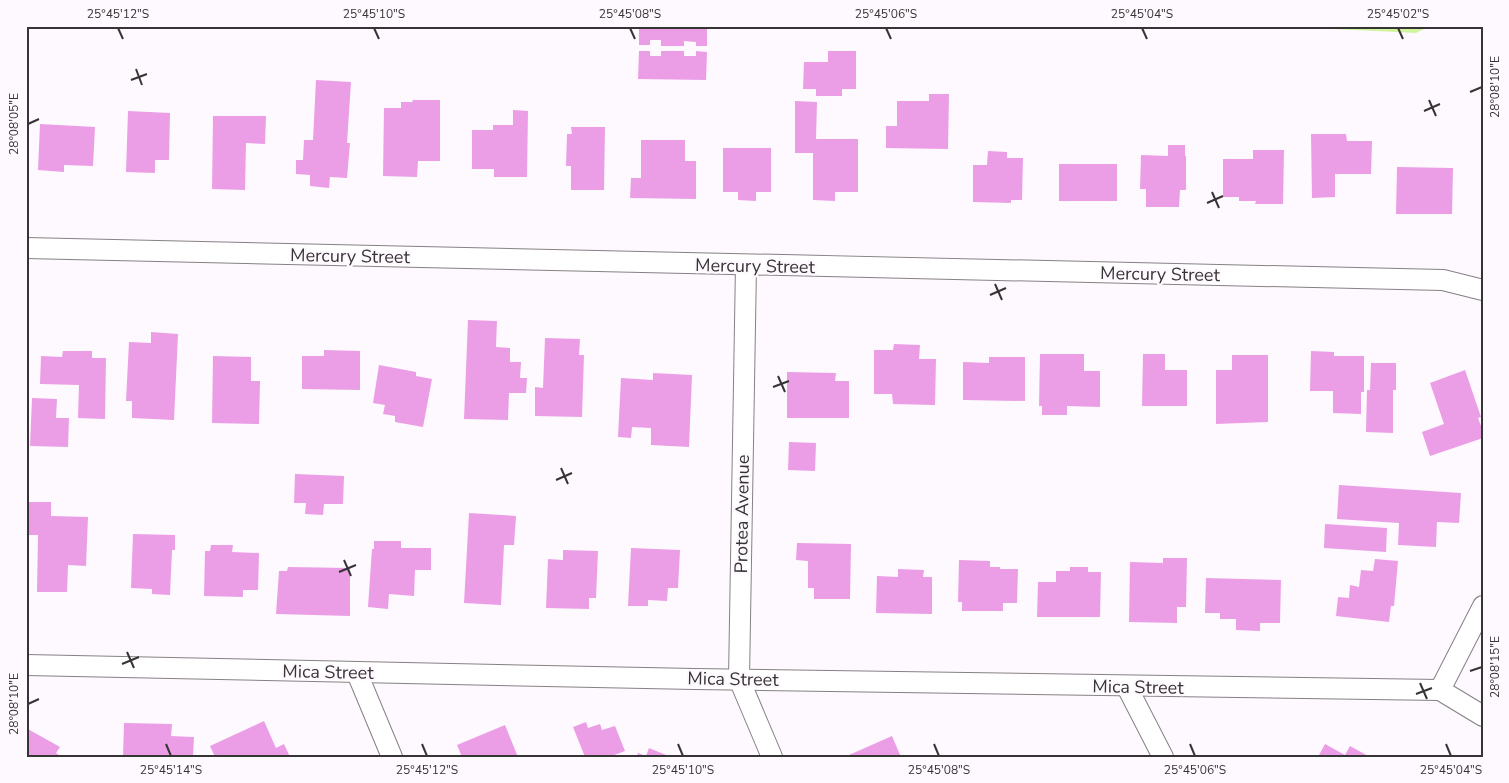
<svg xmlns="http://www.w3.org/2000/svg" width="1509" height="783" font-family="'Nunito Sans',sans-serif">
  <rect width="100%" height="100%" fill="#fef9fe"/>
  <!-- green -->
  <path fill="#d2f4a0" d="M1272,26H1430L1416,33Z"/>
  <!-- building -->
  <g fill="#eb9ee6">
    <path d="M639,26H707V46H696V42L684,41V46H661V40H650V45H639Z"/>
    <path d="M639,51H650V56H661V51H684V56H696V51L707,52L706,80L638,79Z"/>
    <path d="M828,51H856V89H842V96H816V89H803L804,62H828Z"/>
    <path d="M316,80L351,82L347,143H350L347,178L330,177L329,188L310,186V175L296,174V160H303L304,140H313Z"/>
    <path d="M929,94H949L948,149L886,148V126H897V101H929Z"/>
    <path d="M412,100H440V161H418L417,177L383,176L384,108H401V102H413Z"/>
    <path d="M795,101L817,102L816,139H858V192H835V201L813,200V153H795Z"/>
    <path d="M513,110L528,111L527,177H494V169H472V130H493V125H513Z"/>
    <path d="M128,111L170,113L169,160H155V173L126,172Z"/>
    <path d="M213,116H266L265,144L246,143L245,190L212,189Z"/>
    <path d="M40,124L95,127L93,166L64,165V172L38,170Z"/>
    <path d="M571,127H605L604,190H571V166H566L567,134H572Z"/>
    <path d="M1311,134H1346L1347,141H1372L1371,174H1335V197L1312,198Z"/>
    <path d="M641,140H685V161H696V199L630,198L631,178H641Z"/>
    <path d="M1168,145H1185V156H1186V190H1180L1179,207H1146V189H1140L1141,155L1168,156Z"/>
    <path d="M723,148H771V192H756V201L738,200V192H723Z"/>
    <path d="M1253,150H1284L1283,204H1255L1256,201H1239V197H1223V159H1253Z"/>
    <path d="M988,151L1007,152V158H1023L1022,200H1011V203L973,202V165H987Z"/>
    <rect x="1059" y="164" width="58" height="37"/>
    <path d="M1397,167L1453,168L1452,214H1396Z"/>
    <path d="M468,320L497,321L496,347L510,348V362H521L520,378H527L526,393H509L508,420L464,419Z"/>
    <path d="M151,332L178,334L174,420L132,418V401H126L129,342L151,343Z"/>
    <path d="M545,338L580,339L579,355H584L582,417L535,416V387L543,388Z"/>
    <path d="M894,344L920,345L919,359H936L935,405L893,404L892,394H874V350H893Z"/>
    <path d="M324,350L360,351V390L302,389V356H324Z"/>
    <path d="M63,351H92V358H106L105,419L78,418L79,385L40,384L41,356L62,357Z"/>
    <path d="M1311,351L1334,352V356H1364V392H1361V414L1333,413V391H1310Z"/>
    <path d="M1040,354H1084V371H1100V407L1067,406V415H1042V406H1039Z"/>
    <path d="M1143,354H1165V370H1187V406H1142Z"/>
    <path d="M1232,355H1268V422L1216,424V370H1232Z"/>
    <path d="M213,356L251,357V381H260L259,424L212,423Z"/>
    <path d="M989,357H1025V401L963,400V362L989,363Z"/>
    <path d="M1371,363H1396V390H1393V433L1366,432L1367,390H1370Z"/>
    <path d="M379,365L416,372V376L432,379L423,427L395,422V416L383,414L385,405L373,403Z"/>
    <path d="M1465,370L1481,417L1478,418L1483,431V438L1430,456L1422,432L1444,424L1430,383Z"/>
    <path d="M787,372L836,373L835,381H849V418H787Z"/>
    <path d="M653,373L692,375L689,447L651,445V428L632,427L631,438L618,437L621,378L653,380Z"/>
    <path d="M32,398L57,399L56,418H69L68,447L30,446Z"/>
    <path d="M789,442L816,443L815,471L788,470Z"/>
    <path d="M295,474L344,476L343,504H324L323,515L305,514L306,503H294Z"/>
    <path d="M1339,485L1461,493L1459,523L1437,522L1436,547L1398,545L1399,523L1337,519Z"/>
    <path d="M27,502H51V516L88,517L86,566L68,565L67,592H37L38,535H26Z"/>
    <path d="M469,513L516,516L514,545H504L501,605L464,603Z"/>
    <path d="M1325,524L1387,528L1386,552L1324,548Z"/>
    <path d="M133,534L175,535V550H172L170,595L152,594V589L131,588Z"/>
    <path d="M374,541H401V548H431V570H415L414,596L389,594L388,609L368,607L372,549H374Z"/>
    <path d="M797,543L851,544L850,599H814V588H808V561L796,560Z"/>
    <path d="M211,545H233L232,552L259,553L258,590H243V597L204,596L205,551H210Z"/>
    <path d="M631,548L680,550L678,588H668L667,601L648,600V606H628Z"/>
    <path d="M563,550L598,551L596,598H589V609L546,608L548,559L563,560Z"/>
    <path d="M1163,558H1187L1186,607H1177V623L1129,622L1130,562L1163,563Z"/>
    <path d="M1375,559L1398,561L1394,606H1391L1389,622L1336,616L1338,597L1349,598L1350,585L1359,587L1361,570L1373,571Z"/>
    <path d="M959,560L990,561V567H1000V569H1018L1017,603H1003V611H962V602H958Z"/>
    <path d="M288,567L350,568V616L276,614L279,571H287Z"/>
    <path d="M1070,567H1088V572H1101L1100,617H1037L1038,582H1056V571H1070Z"/>
    <path d="M898,569L924,570L923,577H932V614L876,613L877,576L898,577Z"/>
    <path d="M1206,578L1281,580L1280,623H1260V631L1236,630V619H1220V613H1205Z"/>
    <path d="M264,721L276,748L284,744L290,757H215L210,746Z"/>
    <path d="M586,722L588,728L600,724L602,730L615,726L625,751L609,757H585L573,727Z"/>
    <path d="M124,723L172,724L171,736L194,737L193,757H123Z"/>
    <path d="M505,725L518,757H462L457,745Z"/>
    <path d="M26,728L60,747L56,753L62,757H26Z"/>
    <path d="M892,736L901,757H850L849,755Z"/>
    <path d="M1325,744L1345,755L1350,746L1370,757H1318Z"/>
    <path d="M649,748L671,757H637L638,753L646,756Z"/>
  </g>
  <g fill="none" stroke-linecap="round" stroke-linejoin="round">
    <defs>
      <g id="street">
        <path d="M26,248L1443,280L1483,290"/>
        <path d="M746,265L739,679L772,757"/>
        <path d="M26,665C497,676 969,685 1440,690"/>
        <path d="M357,673L392,757"/>
        <path d="M1127,687L1163,757"/>
        <path d="M1440,690L1483,606"/>
        <path d="M1440,690L1483,716"/>
      </g>
    </defs>
    <!-- street casing -->
    <use href="#street" stroke="#868085" stroke-width="22"/>
    <!-- street -->
    <use href="#street" stroke="#fff" stroke-width="20"/>
  </g>
  <!-- ticks -->
  <path fill="none" stroke="#373436" stroke-width="2" d="M118,28L123,39M374,28L379,39M630,28L635,39M886,28L891,39M1142,28L1147,39M1398,28L1403,39M136,69L142,85M131,80L147,74M1470,92L1482,87M1429,100L1436,116M1424,111L1440,104M28,124L39,119M1212,192L1219,208M1207,203L1223,196M995,284L1002,300M990,295L1006,288M778,376L785,392M773,387L789,381M561,468L568,484M556,480L572,473M344,560L351,576M339,572L356,565M127,652L134,668M122,664L139,657M1470,671L1482,667M1420,683L1427,699M1416,694L1432,688M28,704L39,699M166,744L171,756M422,744L427,756M678,744L683,756M934,744L939,756M1190,744L1195,756M1446,744L1451,756"/>
  <g text-anchor="middle" stroke-width="4.5" stroke-linejoin="round" paint-order="stroke">
    <!-- street labels -->
    <g font-size="18" fill="#373436" stroke="#fef9fe">
      <text transform="translate(350 256) rotate(1)" y="6">Mercury Street</text>
      <text transform="translate(755 266) rotate(1)" y="6">Mercury Street</text>
      <text transform="translate(1160 274) rotate(1)" y="6">Mercury Street</text>
      <text transform="translate(742 514) rotate(-89)" y="6">Protea Avenue</text>
      <text transform="translate(328 672) rotate(1)" y="6">Mica Street</text>
      <text transform="translate(733 679) rotate(1)" y="6">Mica Street</text>
      <text transform="translate(1138 687) rotate(1)" y="6">Mica Street</text>
    </g>
  </g>
  <!-- border -->
  <rect width="1509" height="783" fill="none" stroke="#fef9fe" stroke-width="55"/>
  <rect x="28" y="28" width="1454" height="728" fill="none" stroke="#373436" stroke-width="2"/>
  <g font-size="12" text-anchor="middle" fill="#373436">
    <text x="118" y="18">25°45'12"S</text>
    <text x="374" y="18">25°45'10"S</text>
    <text x="630" y="18">25°45'08"S</text>
    <text x="886" y="18">25°45'06"S</text>
    <text x="1142" y="18">25°45'04"S</text>
    <text x="1398" y="18">25°45'02"S</text>
    <text transform="translate(1495 87) rotate(-90)" y="4">28°08'10"E</text>
    <text transform="translate(14 124) rotate(-90)" y="4">28°08'05"E</text>
    <text transform="translate(1495 667) rotate(-90)" y="4">28°08'15"E</text>
    <text transform="translate(14 704) rotate(-90)" y="4">28°08'10"E</text>
    <text x="171" y="774">25°45'14"S</text>
    <text x="427" y="774">25°45'12"S</text>
    <text x="683" y="774">25°45'10"S</text>
    <text x="939" y="774">25°45'08"S</text>
    <text x="1195" y="774">25°45'06"S</text>
    <text x="1451" y="774">25°45'04"S</text>
  </g>
</svg>
